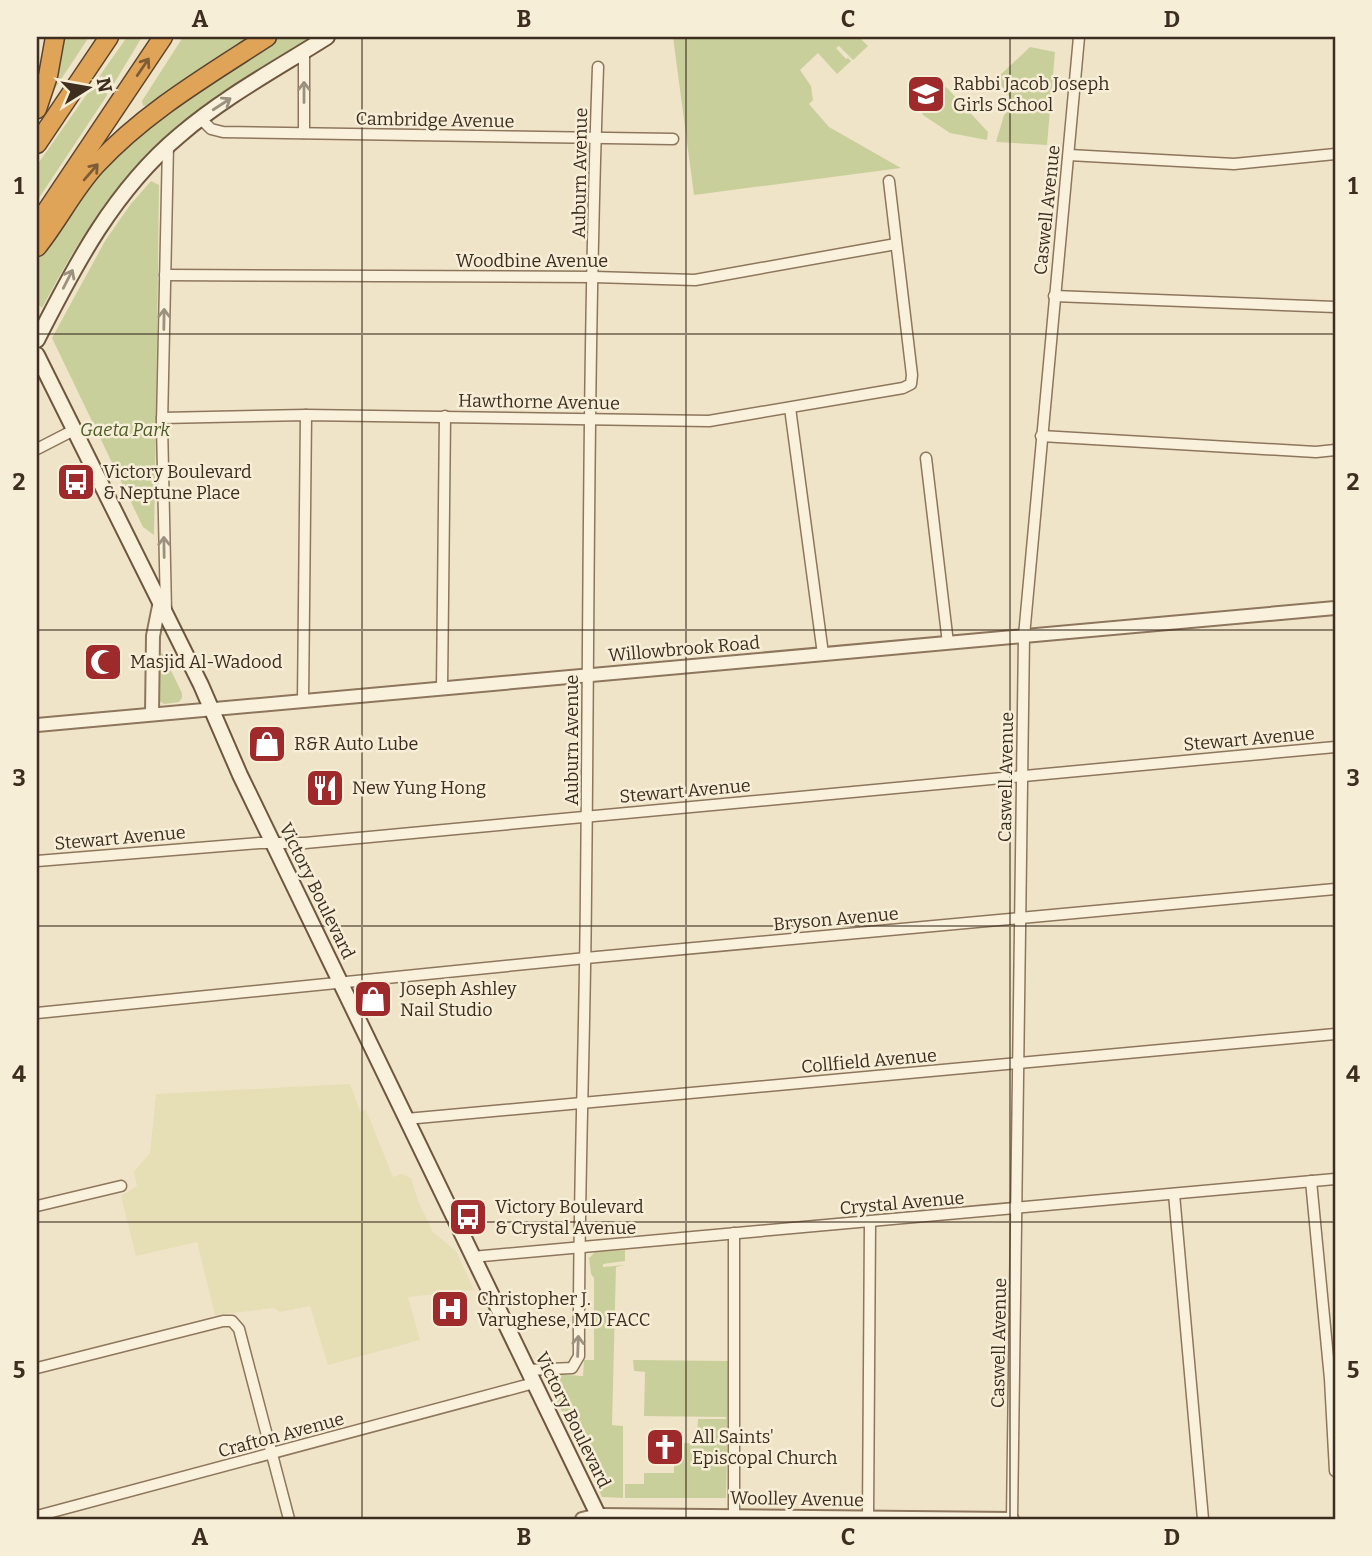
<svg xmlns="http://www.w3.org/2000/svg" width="1372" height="1556" font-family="Bitter,serif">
  <rect width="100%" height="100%" fill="#f0e4c8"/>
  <!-- farmland -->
  <path fill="#e6deb5" d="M350,1084L360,1111L366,1110L393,1177L402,1174L411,1178L418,1201L433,1232L456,1251L474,1290L408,1297L420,1340L328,1365L310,1306L280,1312L274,1308L215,1315L197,1242L136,1256L121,1196L137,1186L134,1172L150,1153L156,1094Z"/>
  <!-- green -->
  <g fill="#c9cf9b">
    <path d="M58,37H89L54,90L48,86Z"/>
    <path d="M127,37H142L104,100L37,201V165Z"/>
    <path d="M183,37H254L150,105L143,106L142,101Z"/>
    <path d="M281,37H312C269,65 223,91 183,122C120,170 79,239 42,308L37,303V258L100,171L155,124Z"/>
    <path d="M673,37H859L868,46L853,60L839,46L836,48L846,59L848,58L851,61L837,74L818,53L800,70L811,86L813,100L809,104L829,127L901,168L694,195Z"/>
    <path d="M1030,47L1055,52L1047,145L996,142L1004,115L1015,104L996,79Z"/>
    <path d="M936,81L947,88L988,132L987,140L950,133L923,115C917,104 921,91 930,82Z"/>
    <path d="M151,181L159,185L156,423H152V426H156L154,535L143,527L52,338L105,241L130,205Z"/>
    <path d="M160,653L163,654L182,693V698L179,702L164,704L158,700V655Z"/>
    <path d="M625,1250V1261L603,1264V1267L625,1265L616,1267L612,1425L623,1426V1498L602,1497L547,1380L548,1376L552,1374L583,1376L584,1360H594V1278L591,1274L589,1258L595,1252Z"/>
    <path d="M633,1360L729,1361L726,1498H625V1484H644V1473H674V1451H681V1443H697L698,1419H726V1417L644,1416L645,1372L634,1371Z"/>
  </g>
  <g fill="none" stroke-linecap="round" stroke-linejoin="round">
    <defs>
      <g id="minor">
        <path d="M201,119L211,129L223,132L673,139"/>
        <path d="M304,133V51"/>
        <path d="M1069,155L1234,164L1335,154"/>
        <path d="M165,275L594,277L695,280L896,244"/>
        <path d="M1054,296L1335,307"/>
        <path d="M790,408L823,654"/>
        <path d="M162,418L306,415L709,421L903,388L911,384L912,375L889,181"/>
        <path d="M1041,436L1316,452L1335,450"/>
        <path d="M37,449L74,430"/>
        <path d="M926,458L948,643"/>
        <path d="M166,611L162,424L168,145"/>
        <path d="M442,688L445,416"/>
        <path d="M303,701L306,415"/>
        <path d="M37,861L259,843H305L1335,747"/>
        <path d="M37,1013L586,958L1335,889"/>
        <path d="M406,1119L1335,1034"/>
        <path d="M1311,1181L1330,1379L1335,1471"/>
        <path d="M1174,1194L1203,1519"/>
        <path d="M37,1206L121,1186"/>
        <path d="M734,1233V1516"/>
        <path d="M472,1257L1335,1179"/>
        <path d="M37,1368L223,1321H232L239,1329L289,1519"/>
        <path d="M527,1370L572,1368L579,1356C578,1201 585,1045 586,890C589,615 588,341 598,67"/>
        <path d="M37,1516L534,1383"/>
        <path d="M868,1518L870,1222"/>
        <path d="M1012,1519L1024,636L1079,37"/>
      </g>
      <g id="tertiary">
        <path d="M152,714L153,636L160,601"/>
        <path d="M37,725L1335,608"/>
        <path d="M582,1519L598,1515L1012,1519"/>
      </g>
      <g id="secondary">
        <path d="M37,340C75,265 114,190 180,135C224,97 278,68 327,37"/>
        <path d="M37,355L201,685L240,775L600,1519"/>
      </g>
      <g id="motorway">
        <path d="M37,109L48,76L55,37"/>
        <path d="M37,144L109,37"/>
        <path d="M37,225L163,37"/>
        <path d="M37,247C58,221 73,190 96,165C145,112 207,76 267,37"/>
      </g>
    </defs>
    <!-- minor casing -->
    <use href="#minor" stroke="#8d765c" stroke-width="13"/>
    <!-- tertiary casing -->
    <use href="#tertiary" stroke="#8d765c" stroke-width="16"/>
    <!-- secondary casing -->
    <use href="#secondary" stroke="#6f573f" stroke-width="18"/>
    <!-- motorway casing -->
    <use href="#motorway" stroke="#5b4430" stroke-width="21"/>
    <!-- minor -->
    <use href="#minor" stroke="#faf1dc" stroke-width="10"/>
    <!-- tertiary -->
    <use href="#tertiary" stroke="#faf1dc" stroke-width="12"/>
    <!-- secondary -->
    <use href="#secondary" stroke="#faf1dc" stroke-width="14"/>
    <!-- motorway -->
    <use href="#motorway" stroke="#e0a458" stroke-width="18"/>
  </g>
  <!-- one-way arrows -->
  <defs><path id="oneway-shaft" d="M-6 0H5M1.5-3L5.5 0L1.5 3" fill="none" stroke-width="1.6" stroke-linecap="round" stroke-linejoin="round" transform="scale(1.75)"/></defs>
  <g stroke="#7e5d36">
    <use href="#oneway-shaft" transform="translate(143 67) rotate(-56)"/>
    <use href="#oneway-shaft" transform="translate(91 172) rotate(-49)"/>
  </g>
  <g stroke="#9c907e">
    <use href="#oneway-shaft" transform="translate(304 92) rotate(-90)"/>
    <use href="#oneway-shaft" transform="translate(222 104) rotate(-33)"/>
    <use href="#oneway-shaft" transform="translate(68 279) rotate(-63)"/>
    <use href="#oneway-shaft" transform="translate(164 319) rotate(-89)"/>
    <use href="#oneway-shaft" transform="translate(164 547) rotate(-91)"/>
    <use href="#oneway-shaft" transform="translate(578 1346) rotate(-88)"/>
  </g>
  <!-- grid -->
  <path fill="none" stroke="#3d2e20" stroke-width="2" stroke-opacity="0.55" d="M362,37V1519M686,37V1519M1010,37V1519M37,334H1335M37,630H1335M37,926H1335M37,1222H1335"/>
  <!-- icons -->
  <defs>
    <symbol id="school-square" viewBox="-11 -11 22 22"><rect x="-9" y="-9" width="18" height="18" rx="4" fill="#9e2a2b" stroke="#f7eed8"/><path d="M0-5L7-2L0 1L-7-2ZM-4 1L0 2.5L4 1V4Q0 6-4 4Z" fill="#fff"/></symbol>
    <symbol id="bus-square" viewBox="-11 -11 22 22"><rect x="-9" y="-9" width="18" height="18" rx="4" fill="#9e2a2b" stroke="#f7eed8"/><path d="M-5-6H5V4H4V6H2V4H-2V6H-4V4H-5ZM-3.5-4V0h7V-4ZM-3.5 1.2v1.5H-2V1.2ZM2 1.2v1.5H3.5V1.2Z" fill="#fff"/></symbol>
    <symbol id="mosque-square" viewBox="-11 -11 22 22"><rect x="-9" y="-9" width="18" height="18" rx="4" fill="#9e2a2b" stroke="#f7eed8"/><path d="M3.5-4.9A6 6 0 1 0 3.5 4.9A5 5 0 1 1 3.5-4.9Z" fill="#fff"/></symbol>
    <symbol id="shop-square" viewBox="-11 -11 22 22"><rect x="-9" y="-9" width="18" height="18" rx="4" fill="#9e2a2b" stroke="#f7eed8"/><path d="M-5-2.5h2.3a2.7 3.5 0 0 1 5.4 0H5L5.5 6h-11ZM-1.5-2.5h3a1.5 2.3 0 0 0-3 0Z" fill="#fff"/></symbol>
    <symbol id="restaurant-square" viewBox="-11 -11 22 22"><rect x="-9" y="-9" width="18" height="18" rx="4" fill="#9e2a2b" stroke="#f7eed8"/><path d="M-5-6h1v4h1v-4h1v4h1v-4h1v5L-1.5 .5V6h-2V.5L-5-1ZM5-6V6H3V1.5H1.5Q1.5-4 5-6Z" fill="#fff"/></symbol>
    <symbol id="hospital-square" viewBox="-11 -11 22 22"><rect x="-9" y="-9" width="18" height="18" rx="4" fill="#9e2a2b" stroke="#f7eed8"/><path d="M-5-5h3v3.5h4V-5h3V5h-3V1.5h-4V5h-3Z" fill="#fff"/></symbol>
    <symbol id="church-square" viewBox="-11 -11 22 22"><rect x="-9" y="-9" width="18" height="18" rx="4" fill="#9e2a2b" stroke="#f7eed8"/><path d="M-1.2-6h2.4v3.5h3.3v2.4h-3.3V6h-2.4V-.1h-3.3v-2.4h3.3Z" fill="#fff"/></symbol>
  </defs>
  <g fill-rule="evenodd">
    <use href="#school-square" x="904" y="72" width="44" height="44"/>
    <use href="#bus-square" x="54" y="460" width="44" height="44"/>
    <use href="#mosque-square" x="81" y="640" width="44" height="44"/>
    <use href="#shop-square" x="245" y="722" width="44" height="44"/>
    <use href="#restaurant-square" x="303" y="766" width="44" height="44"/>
    <use href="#shop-square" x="351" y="977" width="44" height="44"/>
    <use href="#bus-square" x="446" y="1195" width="44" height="44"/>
    <use href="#hospital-square" x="428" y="1287" width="44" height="44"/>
    <use href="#church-square" x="643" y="1425" width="44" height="44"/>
  </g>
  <g text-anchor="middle" stroke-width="5" stroke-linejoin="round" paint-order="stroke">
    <!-- poi labels -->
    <g font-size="18" fill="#3d2e20" stroke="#f7eed8" text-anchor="start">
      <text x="953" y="90">Rabbi Jacob Joseph<tspan x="953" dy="21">Girls School</tspan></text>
      <text x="103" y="478">Victory Boulevard<tspan x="103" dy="21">&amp; Neptune Place</tspan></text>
      <text x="130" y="668">Masjid Al-Wadood</text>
      <text x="294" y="750">R&amp;R Auto Lube</text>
      <text x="352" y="794">New Yung Hong</text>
      <text x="400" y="995">Joseph Ashley<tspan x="400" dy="21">Nail Studio</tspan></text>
      <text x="495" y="1213">Victory Boulevard<tspan x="495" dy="21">&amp; Crystal Avenue</tspan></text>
      <text x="477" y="1305">Christopher J.<tspan x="477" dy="21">Varughese, MD FACC</tspan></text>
      <text x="692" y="1443">All Saints'<tspan x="692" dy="21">Episcopal Church</tspan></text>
    </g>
    <!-- street labels -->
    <g font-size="18" fill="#3d2e20" stroke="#f7eed8">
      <text transform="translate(435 120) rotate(1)" y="6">Cambridge Avenue</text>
      <text transform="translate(580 173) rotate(-89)" y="6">Auburn Avenue</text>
      <text transform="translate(1047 210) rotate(-84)" y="6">Caswell Avenue</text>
      <text x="532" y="267">Woodbine Avenue</text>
      <text transform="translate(539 402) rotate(1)" y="6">Hawthorne Avenue</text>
      <text transform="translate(684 649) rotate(-5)" y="6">Willowbrook Road</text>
      <text transform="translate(1249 739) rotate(-5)" y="6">Stewart Avenue</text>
      <text transform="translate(572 740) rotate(-90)" y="6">Auburn Avenue</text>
      <text transform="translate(1006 777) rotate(-89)" y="6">Caswell Avenue</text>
      <text transform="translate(685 791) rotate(-5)" y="6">Stewart Avenue</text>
      <text transform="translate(120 838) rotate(-5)" y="6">Stewart Avenue</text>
      <text transform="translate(317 891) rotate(64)" y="6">Victory Boulevard</text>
      <text transform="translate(836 919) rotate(-5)" y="6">Bryson Avenue</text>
      <text transform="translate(869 1061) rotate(-5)" y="6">Collfield Avenue</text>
      <text transform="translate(902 1203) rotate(-5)" y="6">Crystal Avenue</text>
      <text transform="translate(999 1343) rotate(-89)" y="6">Caswell Avenue</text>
      <text transform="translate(573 1420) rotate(64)" y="6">Victory Boulevard</text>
      <text transform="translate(281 1435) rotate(-15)" y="6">Crafton Avenue</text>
      <text transform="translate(797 1499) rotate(1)" y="6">Woolley Avenue</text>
    </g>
    <!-- park labels -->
    <g font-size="18" font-style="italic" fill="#4d5a26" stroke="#f7eed8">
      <text x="125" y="436">Gaeta Park</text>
    </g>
  </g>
  <!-- border -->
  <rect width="1372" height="1556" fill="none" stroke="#f7eed8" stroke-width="77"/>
  <!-- north arrow -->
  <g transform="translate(88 88) rotate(79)" stroke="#f7eed8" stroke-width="5" paint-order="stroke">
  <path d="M0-5L12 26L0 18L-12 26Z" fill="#3d2e20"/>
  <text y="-10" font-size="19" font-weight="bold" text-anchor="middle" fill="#3d2e20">N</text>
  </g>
  <rect x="38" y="38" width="1296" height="1480" fill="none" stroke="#3d2e20" stroke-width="2.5"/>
  <g font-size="23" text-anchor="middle" font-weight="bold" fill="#3d2e20">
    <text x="200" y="27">A</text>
    <text x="524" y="27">B</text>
    <text x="848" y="27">C</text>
    <text x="1172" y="27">D</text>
    <text x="19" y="194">1</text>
    <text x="1353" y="194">1</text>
    <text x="19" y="490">2</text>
    <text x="1353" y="490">2</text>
    <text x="19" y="786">3</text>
    <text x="1353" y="786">3</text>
    <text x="19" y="1082">4</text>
    <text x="1353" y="1082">4</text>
    <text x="19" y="1378">5</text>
    <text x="1353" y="1378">5</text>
    <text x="200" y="1545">A</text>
    <text x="524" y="1545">B</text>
    <text x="848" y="1545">C</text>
    <text x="1172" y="1545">D</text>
  </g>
</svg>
